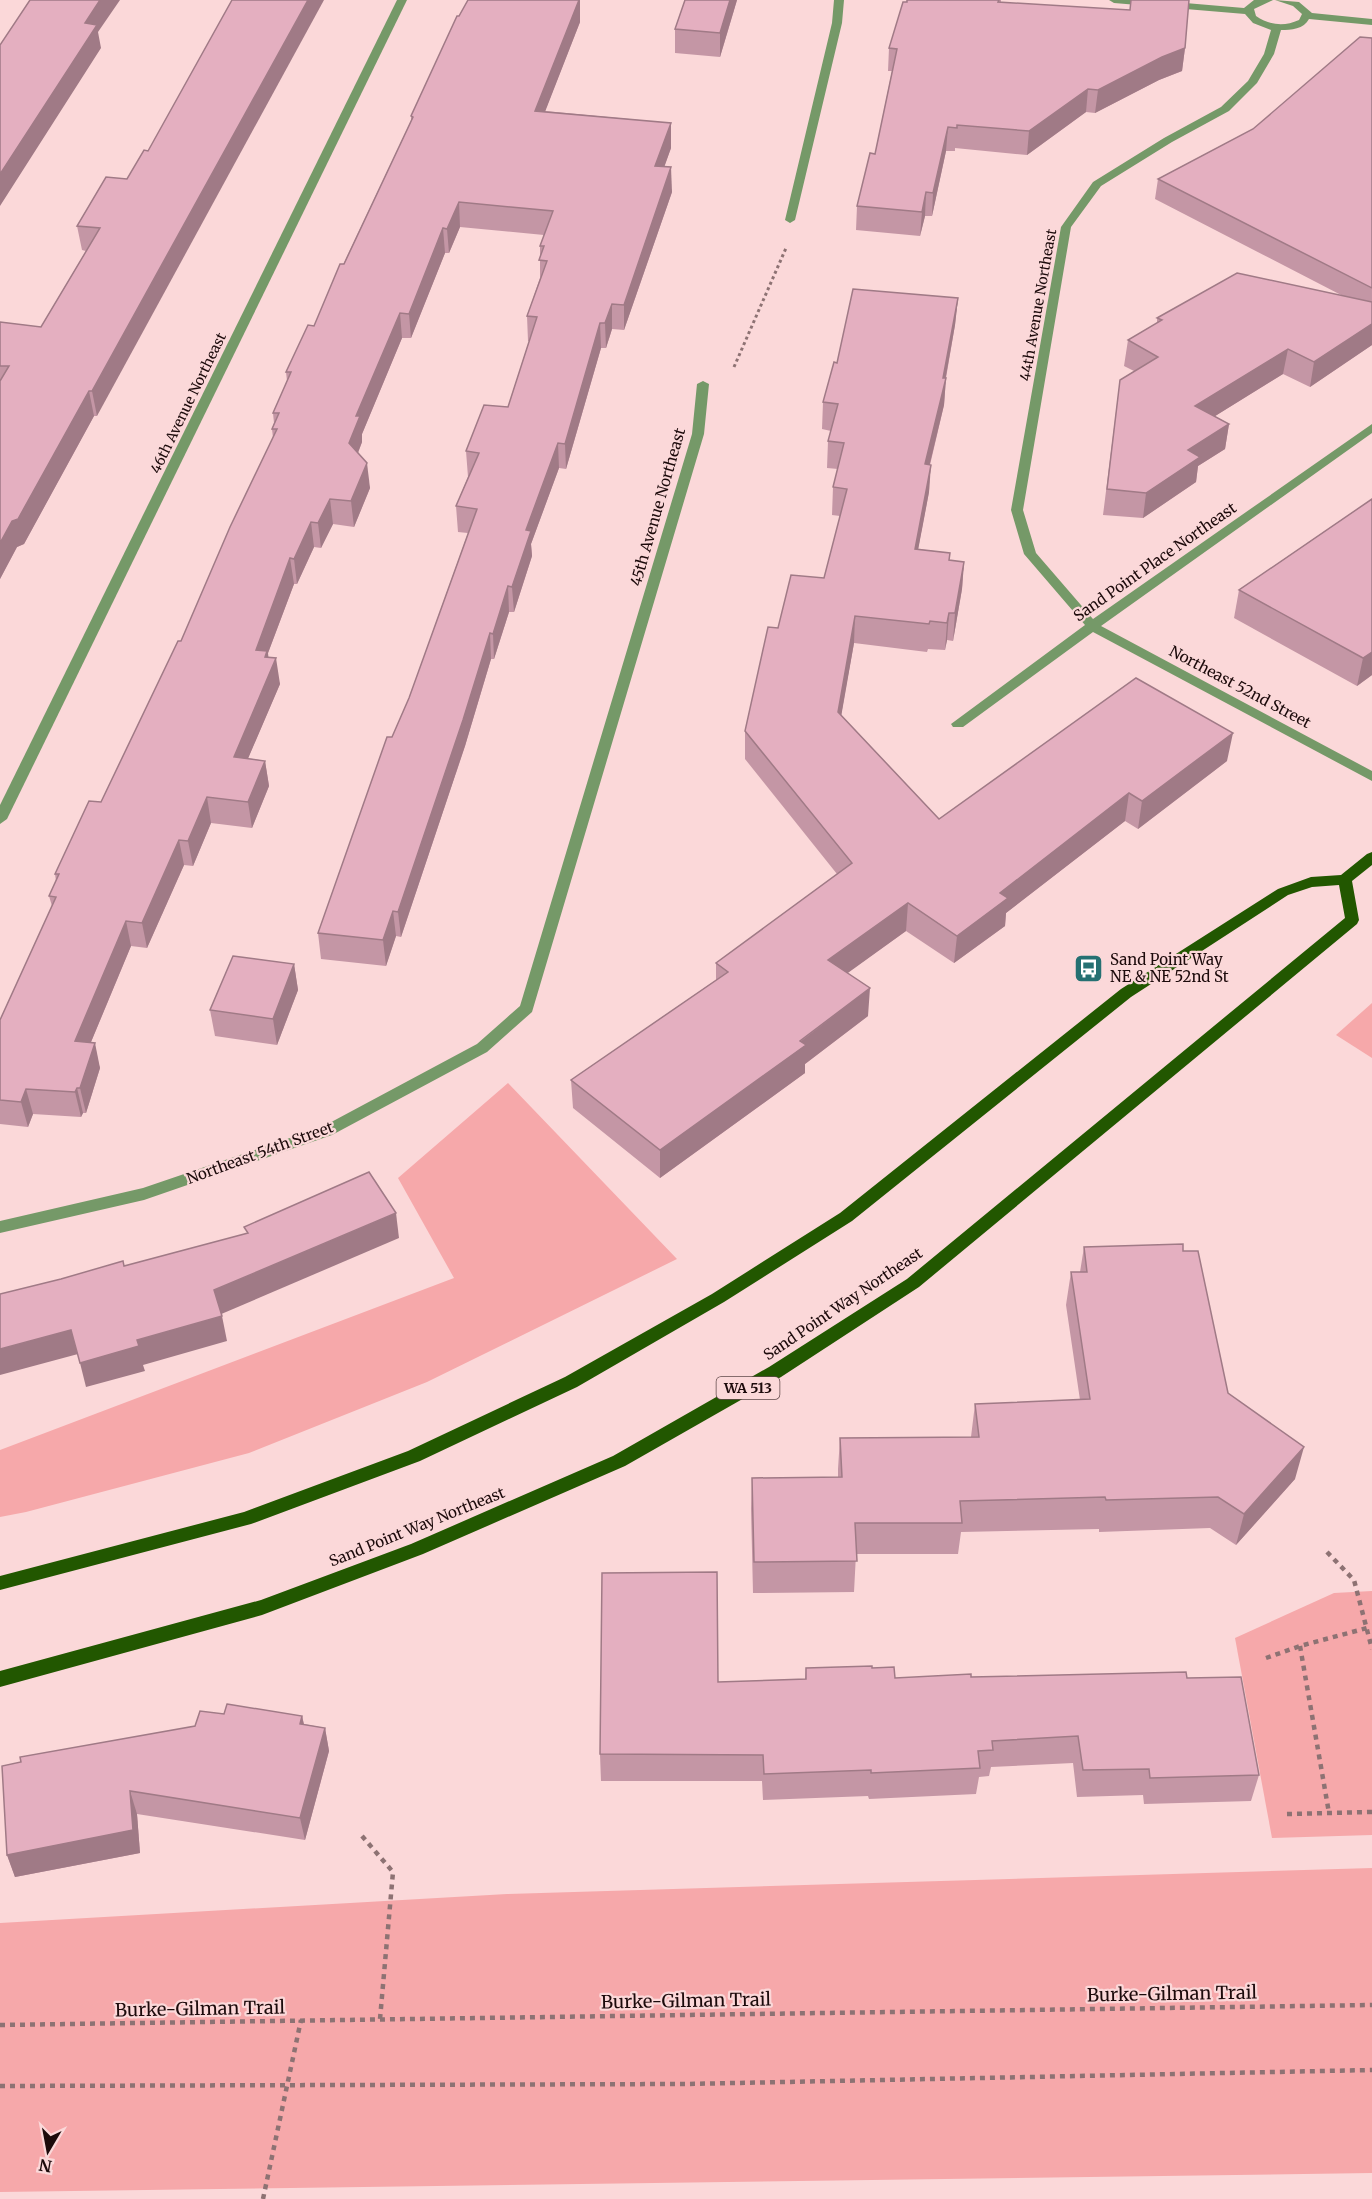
<svg xmlns="http://www.w3.org/2000/svg" width="1372" height="2199" font-family="Merriweather,serif">
  <rect width="100%" height="100%" fill="#fbd8d9"/>
  <!-- green -->
  <g fill="#f6a8aa">
    <path d="M1372,1003V1058L1336,1035Z"/>
    <path d="M508,1083L677,1259L427,1382L249,1453L26,1512L0,1517V1450L454,1278L398,1178Z"/>
    <path d="M1372,1591V1835L1272,1838L1235,1638L1334,1593Z"/>
    <path d="M1372,1868V2173L0,2192V1923L507,1894Z"/>
  </g>
  <g fill="none" stroke-linecap="round" stroke-linejoin="round">
    <!-- path-far1 -->
    <path stroke="#8d7273" stroke-width="3" stroke-dasharray="3 3" stroke-linecap="butt" d="M734,367L786,248"/>
    <!-- path -->
    <g stroke="#8d7273" stroke-width="4.5" stroke-dasharray="5 5" stroke-linecap="butt">
      <path d="M1327,1552L1354,1580L1372,1649"/>
      <path d="M1300,1646L1329,1813"/>
      <path d="M1266,1658L1300,1646L1367,1628"/>
      <path d="M1287,1814L1372,1812"/>
      <path d="M362,1836L393,1872L380,2019"/>
      <path d="M0,2025L1372,2005"/>
      <path d="M0,2086L686,2084L1372,2070"/>
      <path d="M263,2199L301,2020"/>
    </g>
    <!-- minor -->
    <g fill="#759968" fill-rule="evenodd">
      <path d="M397,0H407L7,819L0,824V805Z"/>
      <path d="M834,0H844L842,23L795,220L790,223L785,220L832,23Z"/>
      <path d="M1109,0H1150L1244,8L1254,0H1273L1254,9L1256,16C1269,25 1284,27 1299,20L1302,14L1293,6L1275,0L1299,2L1312,13L1372,19V25L1309,19C1304,29 1291,30 1281,30L1274,54L1257,83L1229,111L1172,142L1101,186L1071,227L1023,510L1036,553L1093,619L1372,424V433L1101,626L1372,771V781L1093,632L963,727H953L951,724L1085,625L1024,554L1011,510L1061,227L1093,182L1164,138L1221,107L1248,81L1264,54L1271,30L1253,23L1245,14L1114,3Z"/>
      <path d="M703,381L709,384L704,434L532,1012L487,1052L332,1135L144,1200L0,1233V1221L143,1188L322,1127L477,1044L520,1006L692,434L697,384Z"/>
    </g>
    <!-- major -->
    <path fill="#225700" fill-rule="evenodd" d="M1372,852V865L1352,881L1359,920L1357,924L919,1287L781,1377L625,1466L423,1554L262,1615L0,1687V1671L261,1600L411,1544L613,1456L769,1367L907,1279L1345,918L1339,885L1312,887L1288,895L1131,997L852,1221L724,1302L577,1387L420,1461L251,1524L0,1590V1576L244,1512L408,1451L565,1377L712,1294L840,1213L1121,989L1278,889L1311,877L1341,875L1367,854Z"/>
  </g>
  <!-- wall -->
  <g fill="#c496a5">
    <path d="M468,0H580V22L545,111L671,123V148L664,167L672,192L624,330L612,329L606,348H601L566,469L559,468L531,544L532,556L514,612H509L494,659H491L465,746L401,937L396,936L386,966L321,959L318,933L392,737L409,698L468,533L458,532L456,506L468,477L466,451L508,407L529,341H528L527,316L540,278V246L544,235L460,227L449,253H445L411,338H402L362,434V442L358,453L370,488L354,527L333,524L321,548L314,547L297,584H294L268,653V657L280,684L248,758L265,761L269,786L252,828L211,823L193,866L184,865L147,948L131,946L91,1042L100,1068L86,1113H83L81,1117L33,1114L28,1127L0,1124V1020L52,906L49,896L56,881L55,874L101,802L181,641L273,438L272,429L274,423L273,413L287,381L286,372L314,326L411,121V116Z"/>
    <path d="M685,0H737L720,57L675,53V29Z"/>
    <path d="M907,0H1001V2L1185,48L1182,71L1159,80L1095,113L1086,112L1027,155L955,148V151H946L932,216H925L920,236L856,230L857,206L875,154L892,71H888L889,48Z"/>
    <path d="M1372,38V345L1310,387L1283,374L1215,416L1229,424L1225,449L1198,466L1196,482L1143,518L1103,515L1120,380L1134,371L1124,366L1128,340L1157,324V318L1343,296L1155,199L1158,179L1253,129Z"/>
    <path d="M106,177L97,416H94L24,544L17,547L0,579V322L41,327L86,251L82,250L77,226Z"/>
    <path d="M958,298L955,325L946,378L944,405L930,465L929,492L918,549L950,553L949,560L964,562L962,589L953,641L947,640L945,650L928,649L927,652L854,643L841,715L939,819L1227,761L1138,829L1125,821L1006,913L1005,926L954,963L906,931L847,973L868,1016L805,1064V1073L660,1178L573,1108L571,1080L716,980V963L837,874L745,759V731L778,628L824,578L840,516L832,515L833,487L838,469L827,468L828,441L831,431L822,429L823,402L837,363Z"/>
    <path d="M1372,499V675L1357,686L1234,618L1239,590Z"/>
    <path d="M294,964L298,990L277,1045L215,1036L210,1010Z"/>
    <path d="M1084,1247L1183,1251L1228,1393L1295,1479L1236,1545L1210,1528L1099,1532V1529L961,1532L958,1554H856L854,1592L753,1593L751,1509L752,1478L838,1477V1469L840,1438L971,1437L975,1404L1080,1400L1066,1305L1071,1272H1080Z"/>
    <path d="M806,1668H872L895,1678H1187L1259,1775L1251,1801L1144,1804L1143,1795L1077,1797L1073,1763L991,1767L989,1776L979,1777L976,1794L869,1799L868,1796L763,1800L762,1781H601L600,1754L718,1682L805,1679Z"/>
    <path d="M224,1714L302,1716L304,1724L325,1728L329,1751L305,1840L137,1814L140,1853L15,1877L7,1855L21,1762L195,1726Z"/>
  </g>
  <!-- shaded-wall -->
  <g fill="#a07a86">
    <path d="M100,0H120L98,32L101,48L0,206V174L85,23Z"/>
    <path d="M308,0H324L97,416L92,391Z"/>
    <path d="M579,0H580V22L536,135L535,111Z"/>
    <path d="M730,0H737L720,57V33Z"/>
    <path d="M1185,48L1182,71L1159,80L1095,113L1098,90L1162,57Z"/>
    <path d="M1088,89L1086,112L1027,155L1029,131Z"/>
    <path d="M671,123V148L656,190L655,166Z"/>
    <path d="M948,127L946,151L932,216L933,193Z"/>
    <path d="M671,167L672,192L624,330V305Z"/>
    <path d="M926,192L925,216L920,236L922,212Z"/>
    <path d="M459,202L460,227L449,253L447,229Z"/>
    <path d="M443,228L445,253L411,338L409,314Z"/>
    <path d="M958,298L955,325L944,387L946,378L944,405L923,492L925,464L943,378Z"/>
    <path d="M612,304V329L606,348L605,323Z"/>
    <path d="M400,313L402,338L362,434V442L352,468L349,443L356,416Z"/>
    <path d="M600,323L601,348L566,469L565,444Z"/>
    <path d="M1372,324V345L1310,387L1314,362Z"/>
    <path d="M1288,349L1283,374L1191,431L1195,406Z"/>
    <path d="M89,391L94,416L24,544L17,547L0,579V543L12,521Z"/>
    <path d="M1229,424L1225,449L1198,466L1196,482L1143,518L1146,493L1188,450Z"/>
    <path d="M558,443L559,468L531,544L532,556L514,612L512,587L526,530Z"/>
    <path d="M367,463L370,488L354,527L351,501Z"/>
    <path d="M931,465L929,492L913,577L915,549Z"/>
    <path d="M330,499L333,524L321,548L318,523Z"/>
    <path d="M311,522L314,547L297,584L294,559Z"/>
    <path d="M290,558L294,584L268,653L270,672L276,658L280,684L238,782L234,757L256,650Z"/>
    <path d="M964,562L962,589L953,641L955,613Z"/>
    <path d="M508,586L509,612L494,659L493,634Z"/>
    <path d="M949,613L947,640L945,650L947,623Z"/>
    <path d="M855,616L854,643L837,740L838,712Z"/>
    <path d="M490,633L491,659L465,746L401,937L398,912Z"/>
    <path d="M1372,652V675L1357,686L1363,658Z"/>
    <path d="M1233,733L1227,761L1138,829L1142,801Z"/>
    <path d="M265,761L269,786L252,828L248,802Z"/>
    <path d="M1129,793L1125,821L1006,913L1005,926L954,963L957,936L1000,893Z"/>
    <path d="M207,797L211,823L193,866L188,841Z"/>
    <path d="M179,840L184,865L147,948L142,923Z"/>
    <path d="M908,903L906,931L827,988L828,960Z"/>
    <path d="M393,911L396,936L386,966L383,940Z"/>
    <path d="M126,921L131,946L81,1066L75,1041Z"/>
    <path d="M294,964L298,990L277,1045L273,1019Z"/>
    <path d="M870,988L868,1016L805,1064V1073L660,1178V1150Z"/>
    <path d="M95,1043L100,1068L86,1113L80,1088Z"/>
    <path d="M77,1088L83,1113L81,1117L75,1092Z"/>
    <path d="M26,1089L33,1114L28,1127L21,1102Z"/>
    <path d="M396,1213L399,1238L219,1315L214,1290Z"/>
    <path d="M222,1316L227,1341L143,1365L145,1371L86,1387L80,1363L137,1340Z"/>
    <path d="M71,1330L78,1354L0,1375V1349Z"/>
    <path d="M1304,1447L1295,1479L1236,1545L1244,1514Z"/>
    <path d="M302,1716L307,1739L300,1724Z"/>
    <path d="M325,1728L329,1751L305,1840L300,1818Z"/>
    <path d="M130,1791L137,1814L140,1853L15,1877L7,1855Z"/>
  </g>
  <!-- building -->
  <g fill="#e4afc0" stroke="#a07a86" stroke-width="1.5">
    <path d="M30,0H100L85,23L97,25L0,174V45Z"/>
    <path d="M232,0H308L92,391H89L18,519L12,521L0,543V381L9,366H0V322L41,327L100,228L77,226L106,177L127,179L144,150L148,151Z"/>
    <path d="M468,0H579L535,111L671,123L655,166L671,167L624,305L612,304L605,323H600L565,444L558,443L526,530L531,531L512,587L508,586L493,634L490,633L463,720L398,912L393,911L383,940L318,933L387,737H392L409,698L477,509L456,506L479,453L466,451L484,405L508,407L537,317L527,316L547,261L539,260L544,246H540L553,211L459,202L447,229L443,228L409,314L400,313L356,416H360L349,443L367,463L351,501L330,499L318,523L311,522L294,559L290,558L256,650L267,651L265,657L276,658L234,757L265,761L248,802L207,797L188,841L179,840L142,923L126,921L75,1041L95,1043L80,1088H77L75,1092L26,1089L21,1102L0,1100V1020L56,897L49,896L59,874H55L89,801L101,802L178,641H181L230,527L277,429H272L279,413H273L291,372H286L308,325L314,326L340,264H344L413,117L411,116L457,16H459Z"/>
    <path d="M685,0H730L720,33L675,29Z"/>
    <path d="M907,0H999L998,2L1130,10L1131,0H1189L1185,48L1162,57L1098,90L1088,89L1029,131L957,125V128L948,127L933,193L926,192L922,212L857,206L870,153L875,154L897,49L889,48L903,2H907Z"/>
    <path d="M1360,37L1372,38V288L1158,179L1253,129Z"/>
    <path d="M1237,273L1372,302V324L1314,362L1288,349L1195,406L1229,424L1188,450L1200,457L1146,493L1107,489L1120,380L1158,357L1128,340L1162,320L1157,318Z"/>
    <path d="M853,289L958,298L943,378H946L925,464L931,465L915,549L950,553L949,560L964,562L955,613H949L947,623L930,621L929,624L855,616L838,712L939,819L1136,678L1233,733L1142,801L1129,793L1000,893L1008,898L957,936L908,903L828,960L870,988L800,1041L806,1045L660,1150L571,1080L728,972L716,963L852,863L745,731L768,627L778,628L791,575L824,578L847,489L833,487L844,443L828,441L838,404L823,402L834,362L837,363Z"/>
    <path d="M1372,499V652L1363,658L1239,590Z"/>
    <path d="M233,956L294,964L273,1019L210,1010Z"/>
    <path d="M369,1172L396,1213L214,1290L222,1316L137,1340L139,1346L80,1363L71,1330L0,1349V1294L61,1279L123,1261L124,1266L248,1233L244,1227Z"/>
    <path d="M1183,1244V1251H1198L1228,1393L1304,1447L1244,1514L1218,1497L1106,1500L1105,1497L960,1501L962,1523H855L857,1561L754,1562L752,1478L842,1477L840,1438L979,1437L975,1404L1090,1399L1071,1272H1087L1084,1247Z"/>
    <path d="M717,1572L718,1682L806,1679V1668L872,1666V1668L894,1667L895,1678L971,1674V1677L1186,1672L1187,1678L1241,1677L1259,1775L1150,1778L1149,1769L1083,1770L1078,1736L992,1741L993,1750L978,1751L980,1768L871,1773V1770L764,1774L763,1755L600,1754L602,1573Z"/>
    <path d="M227,1704L302,1716L300,1724L325,1728L300,1818L130,1791L133,1830L7,1855L2,1766L21,1762L20,1757L195,1726L200,1711L224,1714Z"/>
  </g>
  <!-- icons -->
  <defs>
    <symbol id="bus-square" viewBox="-11 -11 22 22"><rect x="-9" y="-9" width="18" height="18" rx="4" fill="#257072" stroke="#fbd8d9"/><path d="M-5-6H5V4H4V6H2V4H-2V6H-4V4H-5ZM-3.5-4V0h7V-4ZM-3.5 1.2v1.5H-2V1.2ZM2 1.2v1.5H3.5V1.2Z" fill="#fff"/></symbol>
  </defs>
  <g fill-rule="evenodd">
    <use href="#bus-square" x="1072" y="952" width="33" height="33"/>
  </g>
  <g text-anchor="middle" stroke-width="4.5" stroke-linejoin="round" paint-order="stroke">
    <!-- far-street labels -->
    <g font-size="14" fill="#1c0a0b" stroke="#fbd8d9">
      <text transform="translate(1038 305) rotate(-80)" y="5">44th Avenue Northeast</text>
      <text transform="translate(188 403) rotate(-64)" y="5">46th Avenue Northeast</text>
    </g>
    <!-- shield labels -->
    <rect fill="#fbd8d9" stroke="#5f4849" stroke-width="1.5" x="716.5" y="1377" width="63" height="22" rx="4.5"/>
    <g font-size="14" font-weight="bold" fill="#1c0a0b">
      <text x="748" y="1393">WA 513</text>
    </g>
    <!-- street labels -->
    <g font-size="15" fill="#1c0a0b" stroke="#fbd8d9">
      <text transform="translate(658 507) rotate(-74)" y="5">45th Avenue Northeast</text>
      <text transform="translate(1155 562) rotate(-35)" y="5">Sand Point Place Northeast</text>
      <text transform="translate(1240 687) rotate(28)" y="5">Northeast 52nd Street</text>
      <text transform="translate(260 1153) rotate(-20)" y="5">Northeast 54th Street</text>
      <text transform="translate(843 1304) rotate(-34)" y="5">Sand Point Way Northeast</text>
      <text transform="translate(417 1527) rotate(-22)" y="5">Sand Point Way Northeast</text>
    </g>
    <!-- poi labels -->
    <g font-size="15" fill="#1c0a0b" stroke="#fbd8d9" text-anchor="start">
      <text x="1110" y="965">Sand Point Way<tspan x="1110" dy="17">NE &amp; NE 52nd St</tspan></text>
    </g>
    <!-- near-street labels -->
    <g font-size="18" fill="#1c0a0b" stroke="#fbd8d9">
      <text transform="translate(1172 1994) rotate(-1)" y="6">Burke-Gilman Trail</text>
      <text transform="translate(686 2001) rotate(-1)" y="6">Burke-Gilman Trail</text>
      <text transform="translate(200 2009) rotate(-1)" y="6">Burke-Gilman Trail</text>
    </g>
  </g>
  <!-- north arrow -->
  <g transform="translate(48 2151) rotate(190)" stroke="#fbd8d9" stroke-width="4.5" paint-order="stroke">
  <path d="M0-4.5L10 22L0 15L-10 22Z" fill="#1c0a0b"/>
  <text y="-9" font-size="16" font-weight="bold" text-anchor="middle" fill="#1c0a0b">N</text>
  </g>
</svg>
